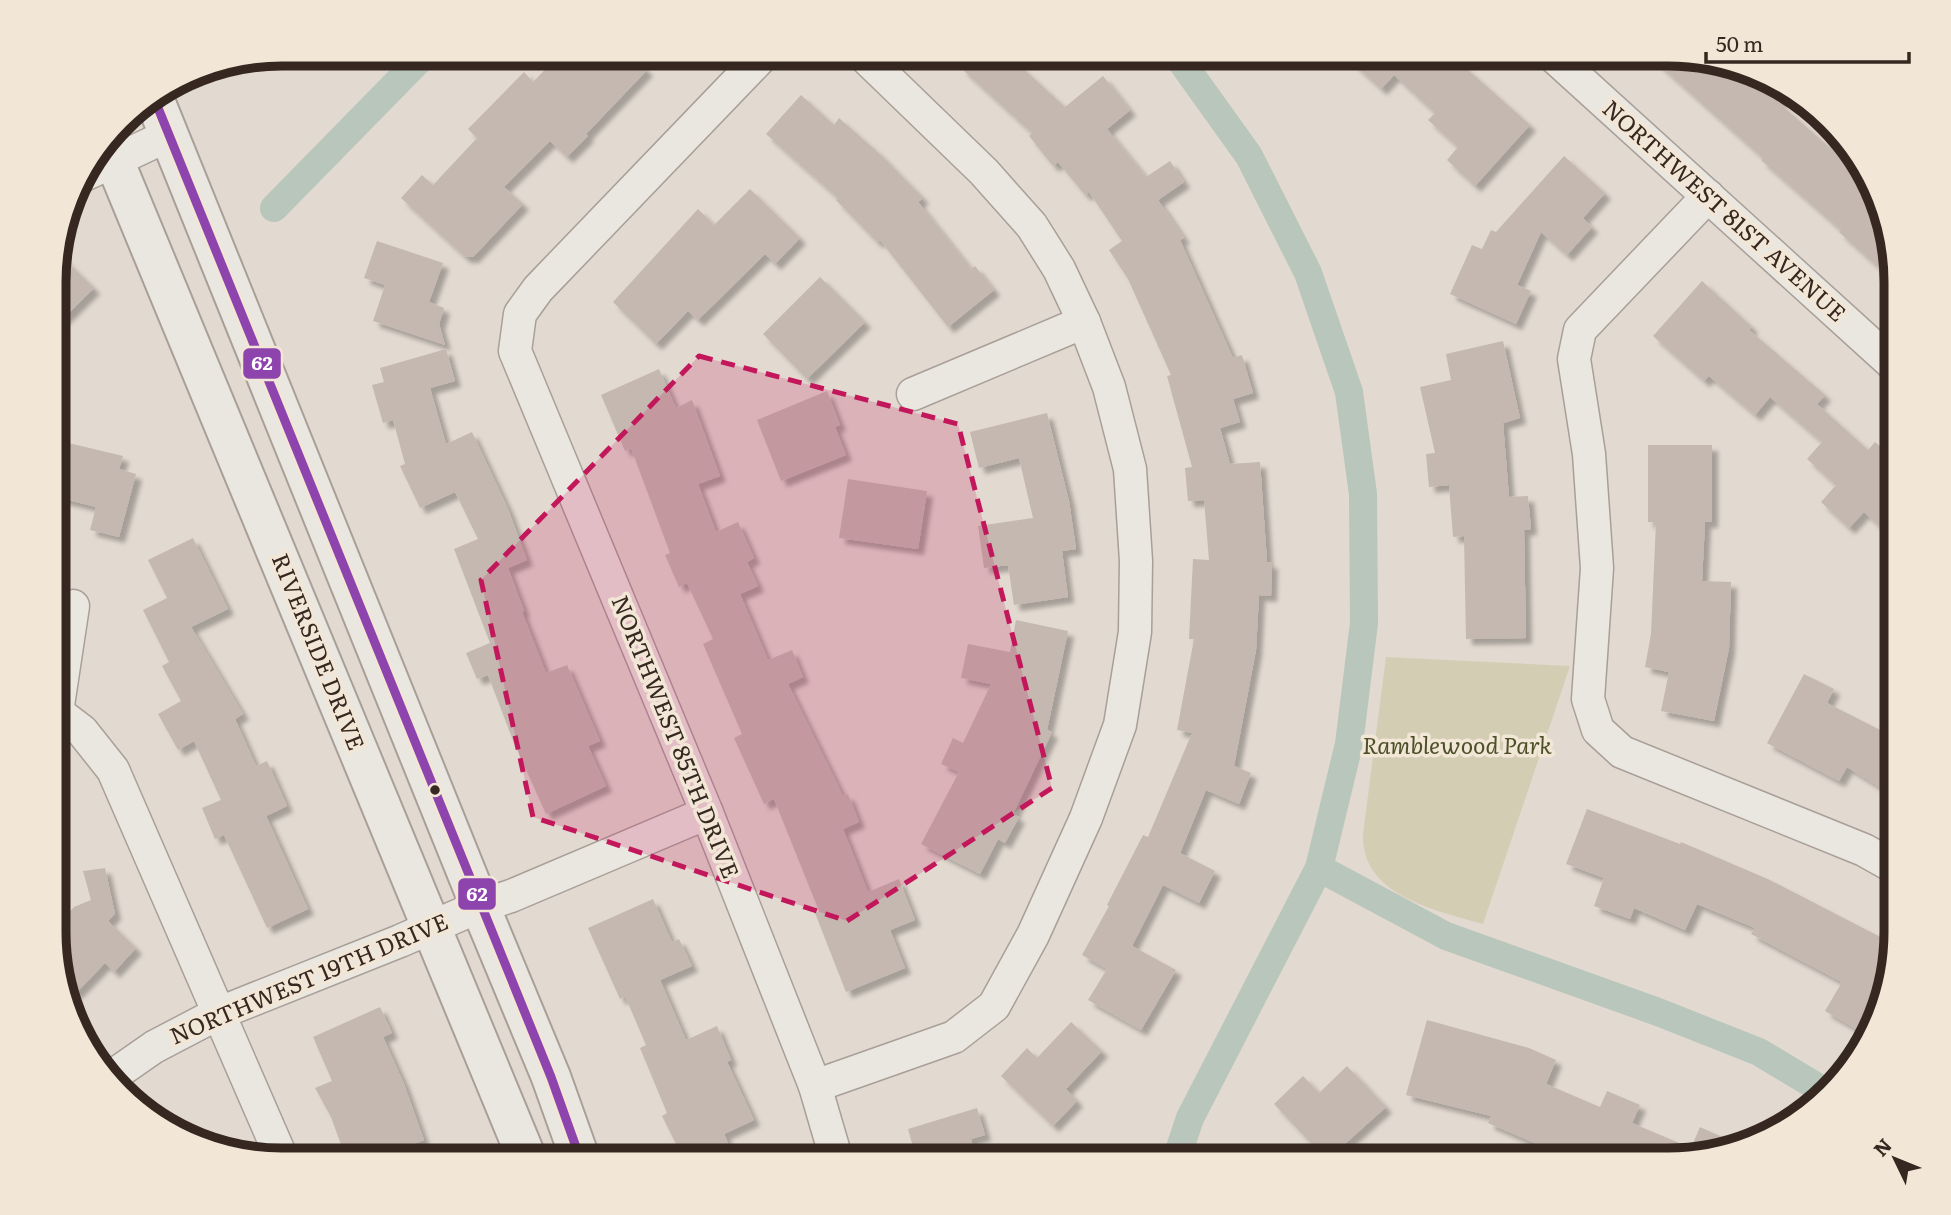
<svg xmlns="http://www.w3.org/2000/svg" width="1951" height="1215" font-family="Literata,serif">
  <defs>
    <filter id="shadow"><feDropShadow dx="6" dy="6" stdDeviation="2" flood-color="#0004"/></filter>
  </defs>
  <rect width="100%" height="100%" fill="#e2d9d0"/>
  <!-- green -->
  <path fill="#d3ceb3" d="M1386,657L1570,666L1483,924C1436,910 1361,896 1363,834Z"/>
  <g fill="none" stroke-linecap="round" stroke-linejoin="round">
    <!-- canal -->
    <g stroke="#b9c6bc" stroke-width="28">
      <path d="M274,208L425,54"/>
      <path d="M1319,868L1446,936L1658,1012L1759,1052L1824,1091"/>
      <path d="M1176,1160L1190,1118L1319,868L1349,744L1364,623L1363,494L1349,392L1308,273L1249,156L1176,54"/>
    </g>
  </g>
  <!-- building -->
  <g fill="#c5b8b1" filter="url(#shadow)">
    <path d="M560,54H630L647,70L586,134L588,136L567,157L550,141L504,187L523,204L473,257H465L401,198L422,175L433,185L477,138L468,129L524,72L533,82Z"/>
    <path d="M951,54H1007L1065,107L1103,76L1130,110L1107,129L1146,177L1170,161L1184,182L1158,200L1184,238L1180,240L1233,358L1242,355L1253,393L1233,399L1240,422L1220,428L1230,464L1260,462L1267,562L1272,563L1271,596L1259,595L1256,650L1234,766L1251,773L1239,804L1206,790L1180,853L1215,871L1199,903L1163,885L1132,946L1176,970L1141,1030L1088,1000L1107,969L1082,955L1109,906L1107,905L1143,835L1148,837L1192,733L1177,730L1194,639H1189L1193,559L1209,560L1204,500L1188,501L1185,468L1192,467L1167,376L1171,375L1128,279L1109,250L1122,241L1089,192L1085,195L1058,162L1053,166L1029,136L1032,133L961,68L964,66Z"/>
    <path d="M1343,54H1450L1530,125L1475,186L1447,160L1458,147L1428,120L1435,113L1394,75L1381,89Z"/>
    <path d="M1647,54H1669L1728,62L1750,72L1781,100L1779,103L1829,147L1837,138L1866,168L1896,268V283L1839,232L1841,230L1761,160L1763,158Z"/>
    <path d="M801,95L834,125L839,118L882,156L923,198L918,202L971,269L975,266L994,290L948,327L880,240L877,242L836,200L838,198L766,134Z"/>
    <path d="M1564,156L1605,193L1583,218L1592,227L1567,255L1541,232L1517,285L1531,291L1516,324L1450,294L1472,245L1482,249L1491,230L1496,232Z"/>
    <path d="M750,189L800,238L775,264L765,254L698,320L688,311L656,344L613,302L698,209L714,225Z"/>
    <path d="M377,241L443,263L429,302L444,308L439,324L445,345L373,321L385,285L364,278Z"/>
    <path d="M57,252L94,288L56,326V253Z"/>
    <path d="M820,277L865,322L807,379L763,334Z"/>
    <path d="M1702,281L1752,327L1749,330L1825,395L1817,404L1868,450L1875,442L1896,460V541L1864,512L1849,528L1821,502L1836,485L1807,459L1822,442L1770,397L1755,415L1709,376L1704,381L1653,336Z"/>
    <path d="M1503,341L1520,418L1503,423L1509,497L1528,496L1531,529L1524,530L1526,638L1466,639L1464,536L1453,537L1449,485L1429,487L1426,454L1435,453L1420,387L1451,380L1446,354Z"/>
    <path d="M446,349L455,381L430,388L446,444L472,432L508,509L527,560L508,568L524,611L522,612L546,673L567,665L600,741L588,746L606,786L546,814L514,743L488,675L477,679L466,653L490,643L454,549L478,539L455,492L420,508L400,466L405,464L393,420L383,423L372,385L384,382L380,368Z"/>
    <path d="M659,369L676,408L692,400L720,476L698,484L716,532L738,522L754,558L747,562L758,586L740,594L768,660L792,650L803,677L788,684L843,796L848,794L859,822L843,829L868,892L899,879L915,920L890,930L905,968L846,992L815,913L819,911L774,799L764,804L734,738L742,734L703,644L713,639L687,583L679,587L665,555L670,553L631,448L625,451L601,395Z"/>
    <path d="M827,391L840,425L835,427L846,455L781,481L757,420Z"/>
    <path d="M1047,413L1069,501L1076,549L1062,551L1068,597L1014,605L1008,565L984,568L978,526L1033,518L1019,458L979,468L970,432Z"/>
    <path d="M60,441L123,456L119,469L136,474L119,537L90,530L96,507L56,497V455Z"/>
    <path d="M1648,445H1712V522H1705L1702,581L1731,582L1729,648L1714,721L1661,711L1669,672L1645,667L1651,634L1656,522H1648Z"/>
    <path d="M848,479L927,491L918,549L839,538Z"/>
    <path d="M193,538L228,609L191,627L243,714L235,719L256,766L267,761L287,806L266,816L308,909L267,928L224,835L215,839L202,808L221,800L194,741L178,750L158,714L181,701L162,666L169,662L143,610L167,598L148,560Z"/>
    <path d="M1016,620L1068,631L1047,730L1052,732L1013,814L1019,817L1005,843L998,839L980,874L921,844L959,772L941,764L953,738L963,743L991,684L961,678L968,644L1010,652Z"/>
    <path d="M1804,674L1834,689L1827,703L1896,738V797L1847,767L1839,781L1767,743Z"/>
    <path d="M1587,809L1680,844L1681,842L1770,880L1896,945L1876,1008L1872,1006L1858,1030L1825,1011L1842,982L1751,934L1755,928L1697,904L1685,930L1634,908L1630,919L1594,906L1604,878L1566,864Z"/>
    <path d="M105,868L115,914L108,921L136,948L114,972L105,963L75,994L64,983L56,962V927L74,907L91,900L83,871Z"/>
    <path d="M653,899L672,942L679,939L692,966L660,980L686,1040L717,1026L731,1060L727,1062L754,1120L724,1134L736,1161H687L682,1149L679,1150L662,1116L667,1113L640,1048L646,1045L625,996L620,999L588,928Z"/>
    <path d="M380,1007L392,1033L383,1037L404,1084L424,1140L406,1147L411,1161H347L331,1117L315,1088L332,1081L313,1037Z"/>
    <path d="M1427,1020L1529,1048L1556,1060L1546,1084L1600,1107L1607,1091L1640,1105L1632,1123L1691,1148L1700,1127L1738,1144L1683,1160H1574L1488,1123L1491,1116L1406,1095Z"/>
    <path d="M1071,1022L1102,1051L1066,1089L1077,1101L1053,1126L1001,1076L1027,1048L1037,1058Z"/>
    <path d="M1347,1066L1386,1107L1327,1160L1274,1104L1303,1076L1319,1093Z"/>
    <path d="M977,1108L985,1135L971,1139L977,1161H917L908,1129Z"/>
  </g>
  <g fill="none" stroke-linecap="round" stroke-linejoin="round">
    <defs>
      <g id="minor">
        <path d="M764,54L538,289L520,314L515,351L707,813L815,1086L837,1161"/>
        <path d="M1551,54L1896,367"/>
        <path d="M82,176L169,135"/>
        <path d="M1708,196L1580,330L1574,359L1589,454L1597,568L1588,699L1598,730L1622,752L1864,850L1896,868"/>
        <path d="M913,394L1084,322"/>
        <path d="M57,712L82,731L113,770L283,1161"/>
        <path d="M57,712L73,606"/>
        <path d="M111,1077L154,1047L217,1014L400,941L480,906L511,896L707,813"/>
        <path d="M815,1086L954,1037L994,1006L1033,935L1086,818L1120,725L1135,632L1136,561L1130,469L1109,387L1084,322L1059,269L1032,226L984,172L862,54"/>
      </g>
      <g id="tertiary">
        <path d="M154,98L480,906L551,1077L581,1161"/>
        <path d="M107,143L528,1161"/>
      </g>
    </defs>
    <!-- minor casing -->
    <use href="#minor" stroke="#a89f98" stroke-width="35"/>
    <!-- tertiary casing -->
    <use href="#tertiary" stroke="#a89f98" stroke-width="42"/>
    <!-- minor -->
    <use href="#minor" stroke="#eae6e0" stroke-width="32"/>
    <!-- tertiary -->
    <use href="#tertiary" stroke="#eae6e0" stroke-width="38"/>
    <defs>
      <path id="bus-1" d="M154,98L551,1077L581,1161"/>
    </defs>
    <!-- bus-1 casing -->
    <use href="#bus-1" stroke="#f2e6d6" stroke-width="14"/>
    <!-- bus-1 -->
    <use href="#bus-1" stroke="#8e44ad" stroke-width="9"/>
  </g>
  <!-- marked area -->
  <path fill="#c2185b" fill-opacity="0.2" stroke="#c2185b" stroke-width="5" stroke-dasharray="14 9" stroke-linejoin="round" d="M699,356L958,424L1052,788L847,921L533,817L481,580Z"/>
  <!-- markers -->
  <circle fill="#362821" stroke="#f2e6d6" stroke-width="2.5" cx="435" cy="790" r="6"/>
  <g text-anchor="middle" stroke-width="7" stroke-linejoin="round" paint-order="stroke">
    <!-- street labels -->
    <g font-size="23" fill="#362821" stroke="#f2e6d6">
      <text transform="translate(1724 211) rotate(42)" y="8">NORTHWEST 81ST AVENUE</text>
      <text transform="translate(318 652) rotate(68)" y="8">RIVERSIDE DRIVE</text>
      <text transform="translate(675 737) rotate(68)" y="8">NORTHWEST 85TH DRIVE</text>
      <text transform="translate(309 979) rotate(-23)" y="8">NORTHWEST 19TH DRIVE</text>
    </g>
    <!-- park labels -->
    <g font-size="23" font-style="italic" fill="#4c5029" stroke="#f2e6d6">
      <text x="1457" y="754">Ramblewood Park</text>
    </g>
  </g>
  <!-- crop -->
  <path d="M0 0H1951V1215H0ZM282 66H1668A216 216 0 0 1 1884 282V932A216 216 0 0 1 1668 1148H282A216 216 0 0 1 66 932V282A216 216 0 0 1 282 66Z" fill="#f2e6d6" fill-rule="evenodd"/>
  <path fill="none" stroke="#362821" stroke-width="9" d="M282 66H1668A216 216 0 0 1 1884 282V932A216 216 0 0 1 1668 1148H282A216 216 0 0 1 66 932V282A216 216 0 0 1 282 66Z"/>
  <g stroke="#f2e6d6" stroke-width="2.5">
    <rect x="242" y="347" width="40" height="33" rx="7" fill="#8e44ad"/>
    <rect x="457" y="877" width="40" height="34" rx="7" fill="#8e44ad"/>
  </g>
  <g font-size="19" text-anchor="middle" font-weight="bold" fill="#fff">
    <text x="262" y="370">62</text>
    <text x="477" y="901">62</text>
  </g>
  <!-- north arrow -->
  <g transform="translate(1895 1159) rotate(313)" stroke="#f2e6d6" stroke-width="5" paint-order="stroke">
  <path d="M0-5L12 26L0 18L-12 26Z" fill="#362821"/>
  <text y="-10" font-size="19" font-weight="bold" text-anchor="middle" fill="#362821">N</text>
  </g>
  <!-- scale -->
  <path d="M1706 52v10h203v-10" fill="none" stroke="#362821" stroke-width="3.5"/>
  <text x="1716" y="52" font-size="21" fill="#362821" stroke="#f2e6d6" stroke-width="5" paint-order="stroke">50 m</text>
</svg>
